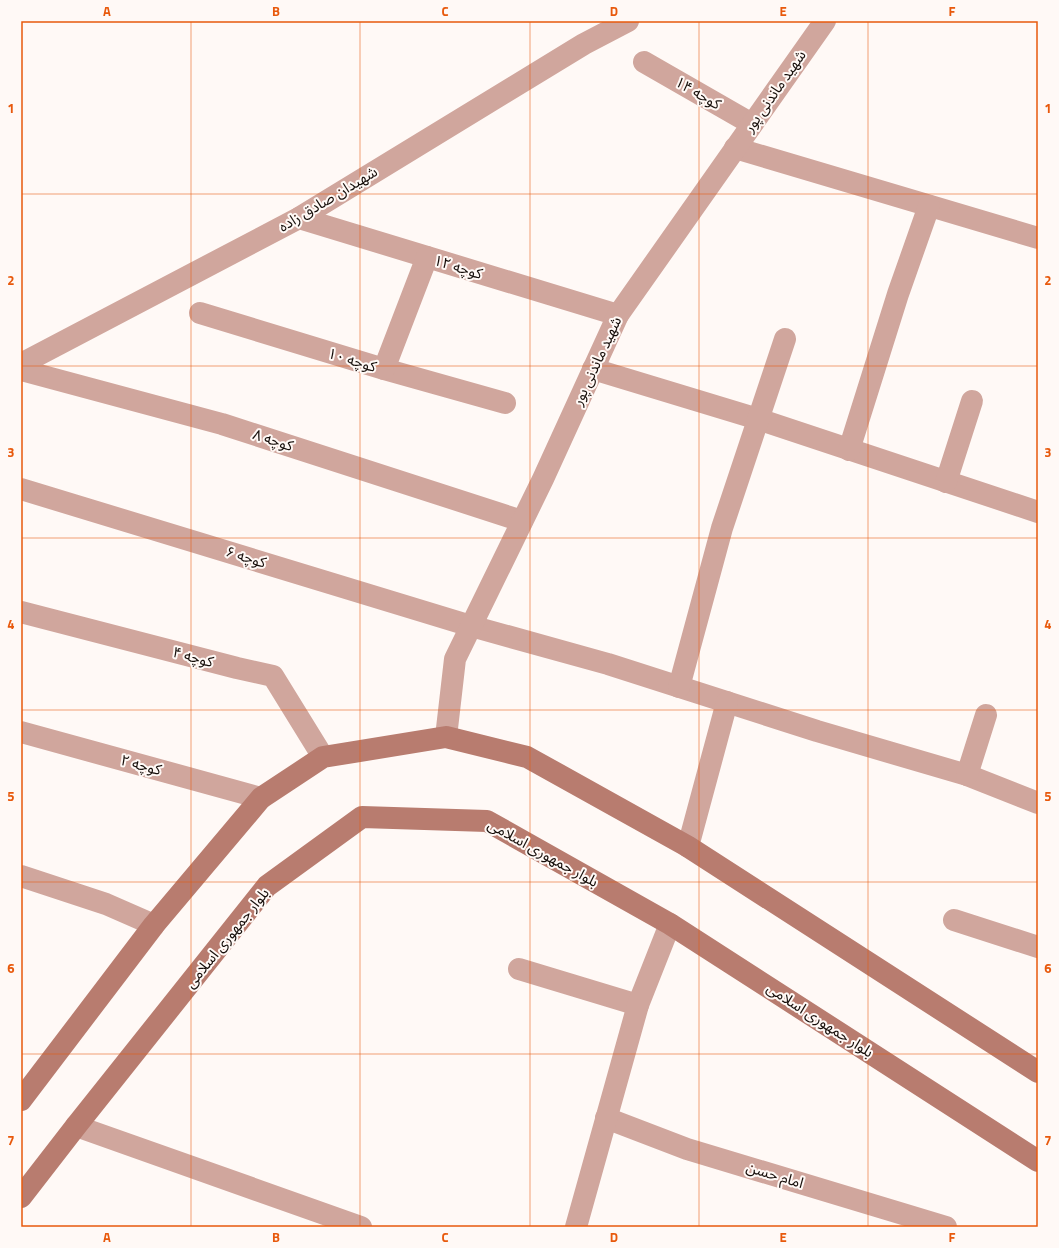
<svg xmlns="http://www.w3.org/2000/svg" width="1059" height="1248" font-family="'Titillium Web','Noto Sans Arabic',sans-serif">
  <rect width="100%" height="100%" fill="#fff9f6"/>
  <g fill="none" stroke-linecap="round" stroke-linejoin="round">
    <!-- street -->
    <g stroke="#d0a69d" stroke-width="22">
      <path d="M644,62L752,124"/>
      <path d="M735,148L1038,238"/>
      <path d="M299,218L618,315"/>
      <path d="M200,313L384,369L505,403"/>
      <path d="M21,364L299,218L584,44L628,21"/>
      <path d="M384,369L427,257"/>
      <path d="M593,369L758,419L1038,512"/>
      <path d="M21,370L222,424L522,521"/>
      <path d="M849,450L898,294L929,206"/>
      <path d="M946,482L972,401"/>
      <path d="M21,489L471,626L608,664L817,731L967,775L1038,803"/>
      <path d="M21,612L237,668L273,676L323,757"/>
      <path d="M679,687L722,528L785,339"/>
      <path d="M21,732L261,798"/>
      <path d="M446,737L455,659L543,479L618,315L825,21"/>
      <path d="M967,775L986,715"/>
      <path d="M687,846L689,843L727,702"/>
      <path d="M21,876L106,904L154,925"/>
      <path d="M954,920L1038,947"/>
      <path d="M519,969L638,1005"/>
      <path d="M606,1118L687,1149L946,1227"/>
      <path d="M76,1126L361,1227"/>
      <path d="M576,1227L638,1005L670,924"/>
    </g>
    <!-- secondary -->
    <g stroke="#b87c6f" stroke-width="22">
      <path d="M21,1100L154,925L261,798L323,757L446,737L527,757L687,846L1038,1072"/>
      <path d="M21,1197L76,1126L267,886L362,817L487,821L670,924L1038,1161"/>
    </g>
  </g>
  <!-- grid -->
  <path fill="none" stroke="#e8590c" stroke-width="1" stroke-opacity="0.55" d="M191,21V1227M360,21V1227M530,21V1227M699,21V1227M868,21V1227M21,194H1038M21,366H1038M21,538H1038M21,710H1038M21,882H1038M21,1054H1038"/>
  <g text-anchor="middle" stroke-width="4" stroke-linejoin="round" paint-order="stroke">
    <!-- street labels -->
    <g font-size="15" fill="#150d09" stroke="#fff9f6">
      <text transform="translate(775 91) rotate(-55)" y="5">شهید ماندنی پور</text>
      <text transform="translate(698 93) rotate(30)" y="5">کوچه ۱۴</text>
      <text transform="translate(328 199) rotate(-31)" y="5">شهیدان صادق زاده</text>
      <text transform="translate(458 267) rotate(17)" y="5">کوچه ۱۲</text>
      <text transform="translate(352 360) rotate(17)" y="5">کوچه ۱۰</text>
      <text transform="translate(597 361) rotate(-65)" y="5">شهید ماندنی پور</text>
      <text transform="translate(273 440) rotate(18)" y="5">کوچه ۸</text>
      <text transform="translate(246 557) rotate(17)" y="5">کوچه ۶</text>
      <text transform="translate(193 657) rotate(15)" y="5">کوچه ۴</text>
      <text transform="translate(141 765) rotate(15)" y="5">کوچه ۲</text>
      <text transform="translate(543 853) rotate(29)" y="5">بلوار جمهوری اسلامی</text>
      <text transform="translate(227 938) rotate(-51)" y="5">بلوار جمهوری اسلامی</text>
      <text transform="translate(820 1020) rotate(33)" y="5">بلوار جمهوری اسلامی</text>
      <text transform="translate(775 1175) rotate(17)" y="5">امام حسن</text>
    </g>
  </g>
  <!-- border -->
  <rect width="1059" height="1248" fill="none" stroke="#fff9f6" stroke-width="44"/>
  <rect x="22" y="22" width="1015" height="1204" fill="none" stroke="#e8590c" stroke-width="1.5"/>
  <g font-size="13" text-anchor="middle" font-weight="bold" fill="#e8590c">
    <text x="107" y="16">A</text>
    <text x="276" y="16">B</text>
    <text x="445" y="16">C</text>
    <text x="614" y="16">D</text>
    <text x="783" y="16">E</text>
    <text x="952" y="16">F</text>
    <text x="11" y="113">1</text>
    <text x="1048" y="113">1</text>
    <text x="11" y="285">2</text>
    <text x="1048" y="285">2</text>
    <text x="11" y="457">3</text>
    <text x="1048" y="457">3</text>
    <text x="11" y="629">4</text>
    <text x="1048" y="629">4</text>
    <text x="11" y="801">5</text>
    <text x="1048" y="801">5</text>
    <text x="11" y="973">6</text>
    <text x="1048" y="973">6</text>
    <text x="11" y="1145">7</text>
    <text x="1048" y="1145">7</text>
    <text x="107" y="1242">A</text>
    <text x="276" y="1242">B</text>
    <text x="445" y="1242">C</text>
    <text x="614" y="1242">D</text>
    <text x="783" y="1242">E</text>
    <text x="952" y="1242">F</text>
  </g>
</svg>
